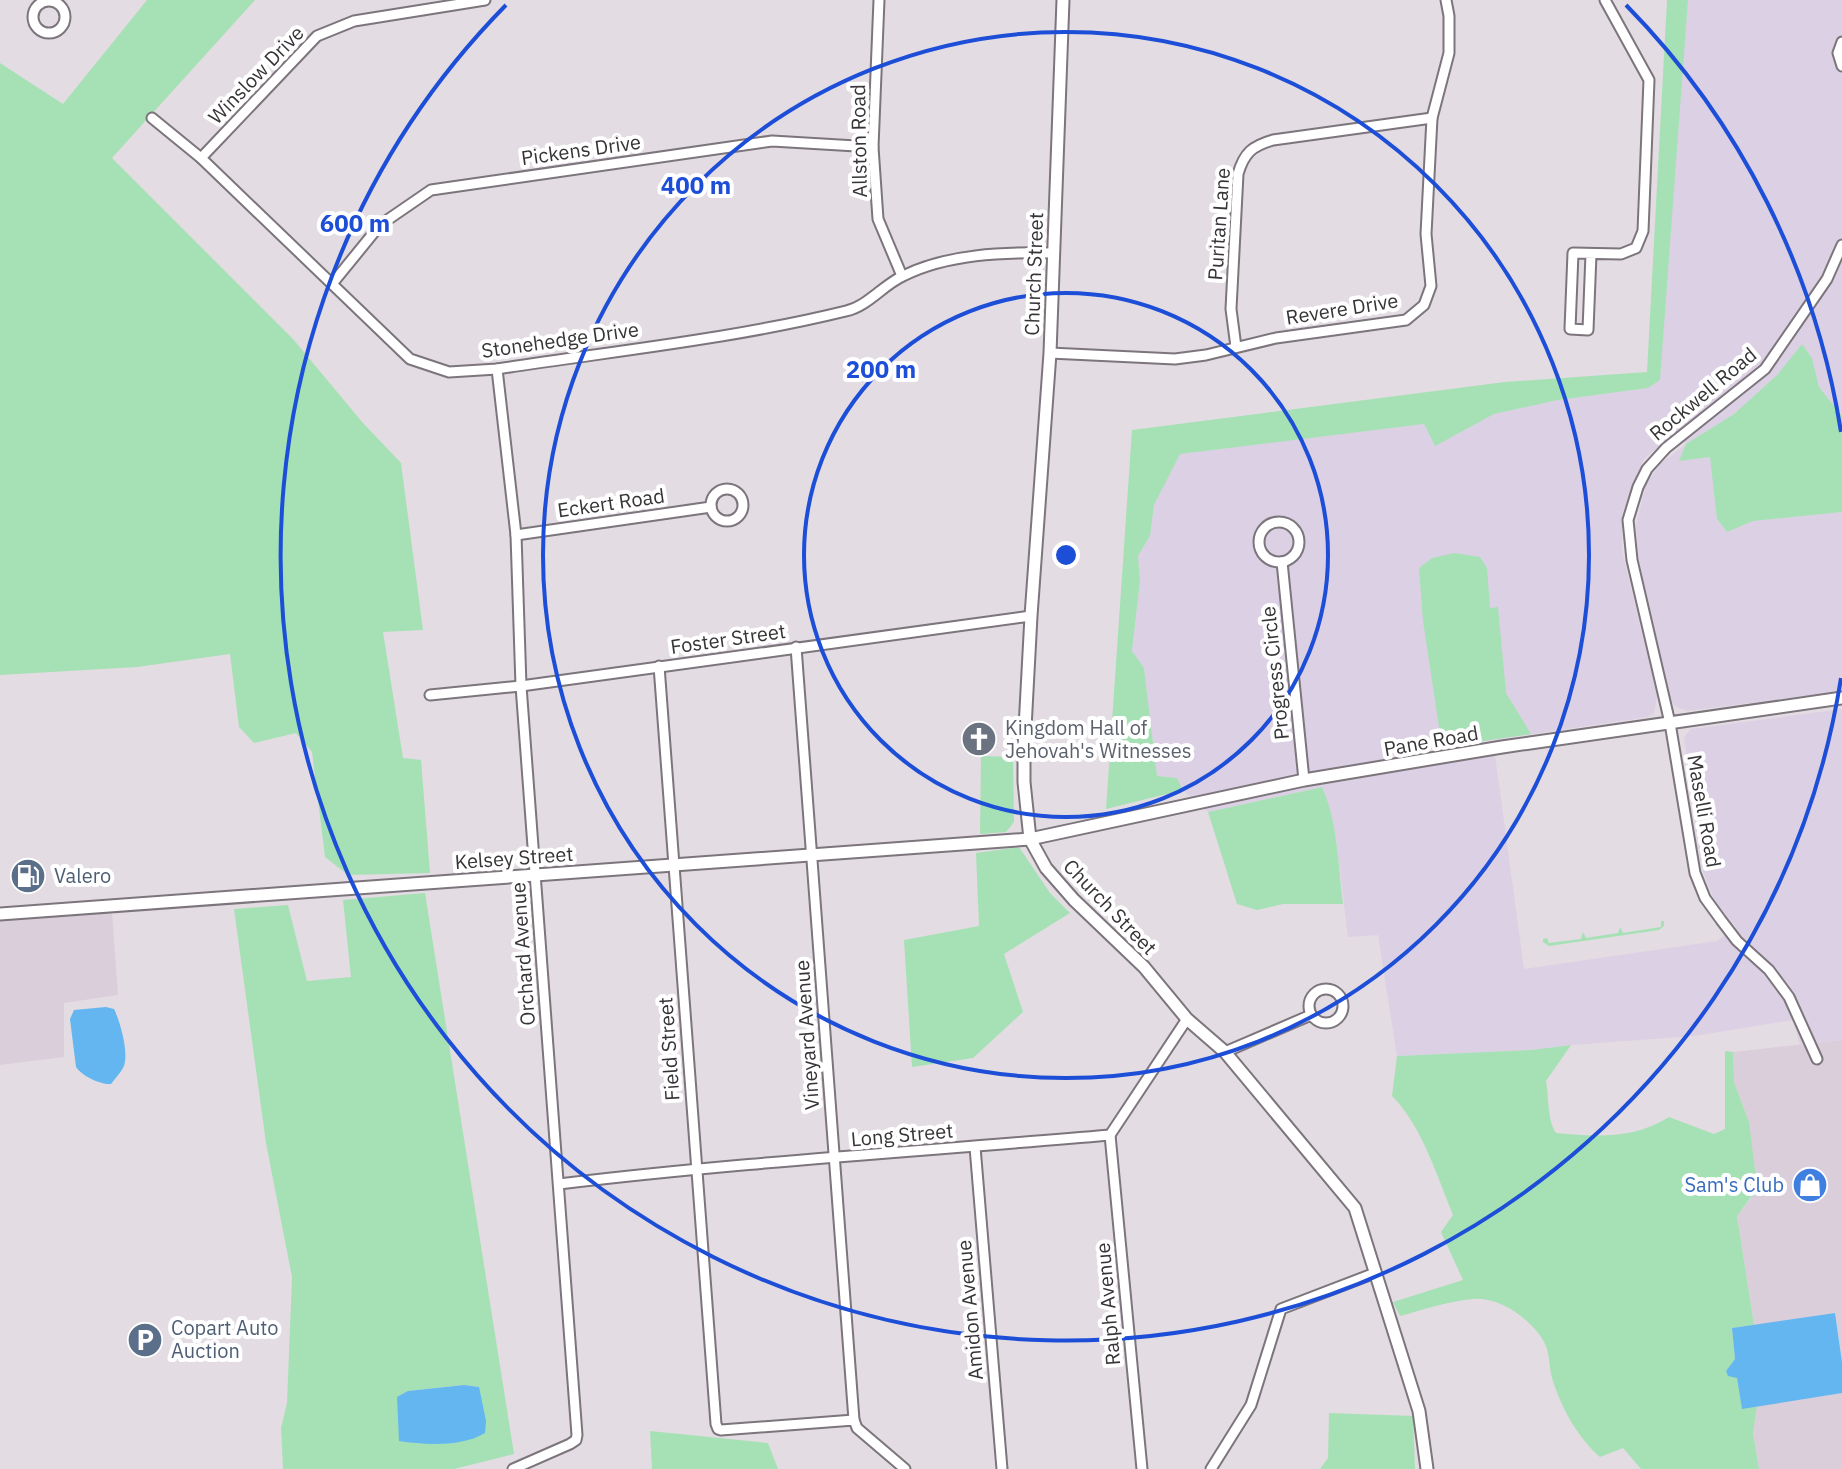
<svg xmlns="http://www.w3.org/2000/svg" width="1842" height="1469" font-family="'IBM Plex Sans',sans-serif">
  <rect width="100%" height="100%" fill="#e3dce3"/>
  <!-- built -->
  <g fill="#dacedb">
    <path d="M112,912L118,995L64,1003V1057L0,1065V921Z"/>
    <path d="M1842,1040V1362L1835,1313L1754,1325L1737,1216L1752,1197L1749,1122L1734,1082L1733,1052Z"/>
    <path d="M1842,1393V1469H1759L1753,1433L1757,1406Z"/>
  </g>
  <!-- industrial -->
  <path fill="#dcd0e4" d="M1688,0H1842V416L1819,387L1811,356L1802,345L1777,375L1734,414L1686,444L1680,460L1711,457L1717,519L1727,532L1752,521L1842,512V691L1687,711L1675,706L1669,696L1638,555L1636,525L1646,485L1660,464L1686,444L1674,433L1644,459L1622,514V551L1657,696L1654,713L1648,717L1389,755L1395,768L1495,755L1524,969L1717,941L1736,927L1715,902L1701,866L1684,737L1691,729L1842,709V1040L1800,1044L1793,1020L1694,1036L1571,1045L1531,1050L1397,1056L1378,935L1348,937L1336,838L1323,787L1208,812L1183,790L1177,778L1157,776L1144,668L1132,652L1140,581L1138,556L1150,536L1154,505L1179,454L1424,424L1435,445L1494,414L1558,400L1648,388Z"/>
  <!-- green -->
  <g fill="#a6e1b5" fill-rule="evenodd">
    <path d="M147,0H255L112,158L293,339L363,423L401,463L423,630L383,632L403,758L421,760L430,873L348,875L325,857L312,752L296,733L254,743L239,727L230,654L137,667L0,675V63L63,104Z"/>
    <path d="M1667,0H1688L1660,380L1648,388L1558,400L1494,414L1435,446L1424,424L1180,454L1154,505L1150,536L1138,556L1140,581L1132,651L1144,668L1157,776L1177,778L1183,790L1106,809L1132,430L1505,382L1647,372Z"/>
    <path d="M1802,344L1812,358L1819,387L1842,416V512L1753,521L1727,532L1717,519L1710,457L1679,461L1686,444L1734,414L1777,375Z"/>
    <path d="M1455,553L1480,557L1487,568L1490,608L1498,607L1506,693L1531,734L1442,747L1423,621L1419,568L1432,558Z"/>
    <path d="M981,756L1013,757L1014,822L1006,832L980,834Z"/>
    <path d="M1322,787C1338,823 1338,865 1343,904H1283L1257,910L1237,904L1208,812Z"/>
    <path d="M1019,847L1050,893L1070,913L1004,954L1023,1012L973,1058L912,1067L904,940L979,926L976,853Z"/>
    <path d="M425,893L514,1454L454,1469H283L281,1428L287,1403L292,1277L266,1143L234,909L288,905L307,981L351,977L343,900ZM464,1385L478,1387L444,1443L399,1441L408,1391Z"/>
    <path d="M1661,921H1664V926L1659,930L1549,946L1543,942V939L1547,938L1549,943L1581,939L1583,932L1586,938L1618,933L1620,927L1623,933L1661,927Z"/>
    <path d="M1571,1045L1546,1081C1549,1097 1547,1120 1556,1133C1597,1137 1634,1139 1669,1117L1714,1134L1725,1129V1051L1733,1052L1734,1082L1749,1122L1758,1194L1751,1197L1737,1216L1754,1325L1732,1328L1735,1359L1730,1366L1737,1378L1743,1408L1757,1406L1753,1433L1759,1469H1641L1623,1448L1600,1457C1577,1437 1561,1407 1552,1378C1549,1367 1550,1352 1544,1342C1531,1319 1499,1296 1473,1299C1448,1301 1423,1310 1400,1316L1393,1302L1463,1280L1441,1232L1453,1215C1438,1178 1421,1124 1392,1096L1397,1056L1531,1050Z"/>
    <path d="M1329,1413L1413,1416L1415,1469H1320L1328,1458Z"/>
    <path d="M650,1431L768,1443L778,1469H652Z"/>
  </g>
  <!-- water -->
  <g fill="#63b6ef">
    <path d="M106,1007L114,1009C120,1021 130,1055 123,1068C120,1073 115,1079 111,1084C101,1085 82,1076 76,1067L70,1019L74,1010Z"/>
    <path d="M1835,1313L1842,1362V1393L1742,1409L1737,1378L1728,1376L1726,1371L1735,1359L1732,1328Z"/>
    <path d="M464,1385L479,1387L486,1421L485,1433C462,1447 425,1445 399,1441L397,1397L408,1391Z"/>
  </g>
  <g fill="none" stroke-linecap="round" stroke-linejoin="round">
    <defs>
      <g id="minor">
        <path d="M879,0L873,147L878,219L902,276"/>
        <circle cx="49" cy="17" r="16"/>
        <path d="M1842,42L1838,53L1842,66"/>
        <path d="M152,118L201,158L410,359L449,372L497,369C613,351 732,339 846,311C868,306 883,285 903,276C947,254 1003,252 1052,253"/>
        <path d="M201,158L317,36L354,21L485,0"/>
        <path d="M1591,254L1588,330L1570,329L1573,253L1621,254L1636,248L1643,231L1649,80L1605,0"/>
        <path d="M332,284L380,225L431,190L772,141L873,147"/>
        <path d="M1236,347L1231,309L1238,174C1244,153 1252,146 1273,140L1432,118"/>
        <path d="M1050,353L1175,359L1206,355L1276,338L1406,320L1424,305L1431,286L1426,234L1432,118L1449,53V16L1446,0"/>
        <path d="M497,369L516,535L521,686L577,1435L576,1440L570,1444L513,1469"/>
        <circle cx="727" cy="505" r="16"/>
        <circle cx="1279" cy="542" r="20"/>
        <path d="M516,535L711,507"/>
        <path d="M1282,562L1304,780"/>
        <path d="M796,647L854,1420"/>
        <path d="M659,666L716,1424L718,1429L721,1430L854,1420L857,1428L905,1469"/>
        <path d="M430,695L521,686L1031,616"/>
        <circle cx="1326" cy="1006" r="17"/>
        <path d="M1225,1052L1311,1015"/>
        <path d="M1817,1059L1789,997L1769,970L1737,941L1721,920L1705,898L1695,873L1670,723L1632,560L1628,520L1638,487L1647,469L1666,448L1765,369L1827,279L1842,245"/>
        <path d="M1110,1135L1142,1469"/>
        <path d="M975,1147L1002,1469"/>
        <path d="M559,1184C742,1162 926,1151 1110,1135L1187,1019"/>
        <path d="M1211,1469L1251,1405L1281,1309L1375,1273"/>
      </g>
      <g id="tertiary">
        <path d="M1063,0L1050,353L1031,616L1024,747V782L1030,839L1046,868L1074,900L1144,967L1187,1019L1225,1052L1355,1208L1419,1411L1427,1469"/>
        <path d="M0,914L1030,839L1304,780L1502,747L1842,698"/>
      </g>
    </defs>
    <!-- minor casing -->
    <use href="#minor" stroke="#7c757c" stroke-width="13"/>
    <!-- tertiary casing -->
    <use href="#tertiary" stroke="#7c757c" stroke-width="15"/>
    <!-- minor -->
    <use href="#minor" stroke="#fff" stroke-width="9"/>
    <!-- tertiary -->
    <use href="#tertiary" stroke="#fff" stroke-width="11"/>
  </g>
  <!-- distance rings -->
  <g fill="none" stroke="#1d4ed8" stroke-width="4">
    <circle cx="1066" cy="555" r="262"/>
    <circle cx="1066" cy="555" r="523"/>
    <path d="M1841 678A785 785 0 1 1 506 5M1626 5A785 785 0 0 1 1841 432"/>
  </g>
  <!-- icons -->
  <defs>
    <symbol id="church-disc" viewBox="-11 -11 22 22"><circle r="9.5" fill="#6b7280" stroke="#fff"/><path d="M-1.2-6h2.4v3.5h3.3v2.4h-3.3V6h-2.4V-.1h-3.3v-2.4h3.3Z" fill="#fff"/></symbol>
    <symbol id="fuel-disc" viewBox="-11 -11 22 22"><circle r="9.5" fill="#5c6f8a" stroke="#fff"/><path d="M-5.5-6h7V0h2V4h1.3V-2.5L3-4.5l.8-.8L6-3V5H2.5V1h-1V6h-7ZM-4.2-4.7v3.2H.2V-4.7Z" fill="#fff"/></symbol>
    <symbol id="shop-disc" viewBox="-11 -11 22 22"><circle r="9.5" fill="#3f7fe0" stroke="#fff"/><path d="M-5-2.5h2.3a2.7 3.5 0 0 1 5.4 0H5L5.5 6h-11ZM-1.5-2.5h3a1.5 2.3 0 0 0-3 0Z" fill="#fff"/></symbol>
    <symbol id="parking-disc" viewBox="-11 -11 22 22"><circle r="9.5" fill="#5c6f8a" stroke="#fff"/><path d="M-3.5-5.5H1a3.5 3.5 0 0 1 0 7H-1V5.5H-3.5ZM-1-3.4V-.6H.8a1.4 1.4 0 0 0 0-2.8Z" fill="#fff"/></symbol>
  </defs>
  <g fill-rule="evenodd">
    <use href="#church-disc" x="959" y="719" width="40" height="40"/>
    <use href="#fuel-disc" x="8" y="856" width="40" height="40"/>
    <use href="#shop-disc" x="1790" y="1165" width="40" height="40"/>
    <use href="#parking-disc" x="125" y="1320" width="40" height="40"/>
  </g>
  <g text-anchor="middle" stroke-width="8" stroke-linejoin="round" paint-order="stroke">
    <!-- street labels -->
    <g font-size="20" fill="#373437" stroke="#fff">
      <text transform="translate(256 75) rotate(-46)" y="7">Winslow Drive</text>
      <text transform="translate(859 141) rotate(-91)" y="7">Allston Road</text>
      <text transform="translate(581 150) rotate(-8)" y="7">Pickens Drive</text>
      <text transform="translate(1219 224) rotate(-86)" y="7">Puritan Lane</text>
      <text transform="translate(1034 274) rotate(-88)" y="7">Church Street</text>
      <text transform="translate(1342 309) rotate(-9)" y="7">Revere Drive</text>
      <text transform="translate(560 340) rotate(-8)" y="7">Stonehedge Drive</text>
      <text transform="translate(1703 394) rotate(-40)" y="7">Rockwell Road</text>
      <text transform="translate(611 503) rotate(-8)" y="7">Eckert Road</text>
      <text transform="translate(728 639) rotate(-8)" y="7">Foster Street</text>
      <text transform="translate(1275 673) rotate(-96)" y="7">Progress Circle</text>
      <text transform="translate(1431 741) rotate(-10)" y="7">Pane Road</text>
      <text transform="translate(1704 811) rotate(80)" y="7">Maselli Road</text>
      <text transform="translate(514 858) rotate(-4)" y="7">Kelsey Street</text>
      <text transform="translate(1110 907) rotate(46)" y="7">Church Street</text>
      <text transform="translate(523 954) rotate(-94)" y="7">Orchard Avenue</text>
      <text transform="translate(807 1035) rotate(-94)" y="7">Vineyard Avenue</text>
      <text transform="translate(669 1049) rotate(-94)" y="7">Field Street</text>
      <text transform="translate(902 1135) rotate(-5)" y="7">Long Street</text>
      <text transform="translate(1108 1304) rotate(-95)" y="7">Ralph Avenue</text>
      <text transform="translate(970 1310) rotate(-95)" y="7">Amidon Avenue</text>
    </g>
    <!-- worship labels -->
    <g font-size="20" fill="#5b616d" stroke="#fff" text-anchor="start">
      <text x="1005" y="735">Kingdom Hall of<tspan x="1005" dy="23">Jehovah's Witnesses</tspan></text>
    </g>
    <!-- service labels -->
    <g font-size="20" fill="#4e5e75" stroke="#fff" text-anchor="start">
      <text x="54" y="883">Valero</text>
      <text x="171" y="1335">Copart Auto<tspan x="171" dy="23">Auction</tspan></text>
    </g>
    <!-- shop labels -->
    <g font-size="20" fill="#366cbe" stroke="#fff" text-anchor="end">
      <text x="1784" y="1192">Sam's Club</text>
    </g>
  </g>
  <circle cx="1066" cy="555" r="12" fill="#1d4ed8" stroke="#fff" stroke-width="4"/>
  <g font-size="24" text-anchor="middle" font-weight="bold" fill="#1d4ed8" stroke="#fff" stroke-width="8" stroke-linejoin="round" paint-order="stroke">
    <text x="696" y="194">400 m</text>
    <text x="355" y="232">600 m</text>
    <text x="881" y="378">200 m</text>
  </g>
</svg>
